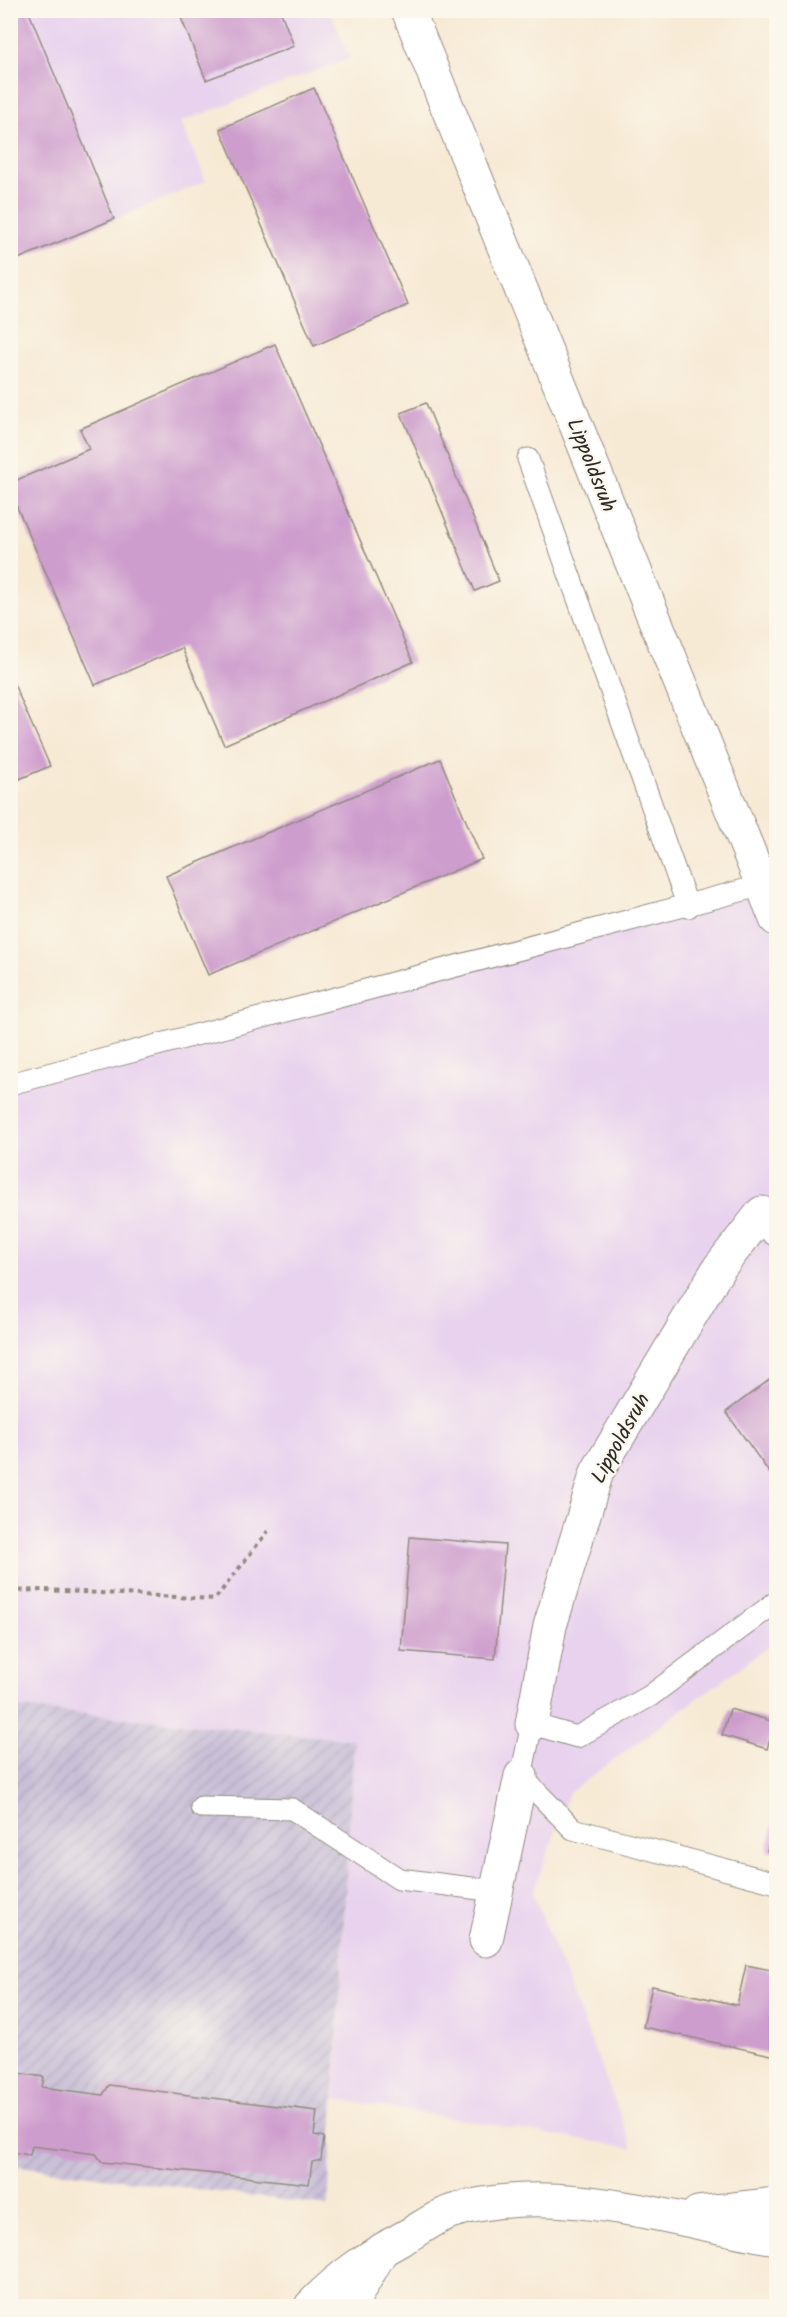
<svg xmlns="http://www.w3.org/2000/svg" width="787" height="2317" font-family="Kalam,sans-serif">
  <defs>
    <pattern id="industrial-furrows" width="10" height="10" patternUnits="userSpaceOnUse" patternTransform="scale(1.5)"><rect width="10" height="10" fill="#c9bfd7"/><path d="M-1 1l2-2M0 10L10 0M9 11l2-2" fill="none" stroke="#ada4b9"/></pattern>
  </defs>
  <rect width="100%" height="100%" fill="#fbf7ec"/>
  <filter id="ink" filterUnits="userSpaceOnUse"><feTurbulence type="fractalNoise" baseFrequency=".0167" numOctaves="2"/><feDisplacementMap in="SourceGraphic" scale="12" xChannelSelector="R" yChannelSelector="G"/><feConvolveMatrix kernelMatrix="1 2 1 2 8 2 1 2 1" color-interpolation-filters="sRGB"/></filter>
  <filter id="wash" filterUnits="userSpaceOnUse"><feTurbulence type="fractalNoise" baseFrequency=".008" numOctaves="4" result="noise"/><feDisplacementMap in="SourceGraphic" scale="24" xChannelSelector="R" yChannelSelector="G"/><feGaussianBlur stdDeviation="1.35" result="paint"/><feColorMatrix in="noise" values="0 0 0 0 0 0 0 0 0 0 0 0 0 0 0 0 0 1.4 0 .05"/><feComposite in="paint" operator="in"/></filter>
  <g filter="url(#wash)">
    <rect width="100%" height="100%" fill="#f7ead5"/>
    <!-- built -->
    <g fill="#e8d2ee">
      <path d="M11,11H330L350,58L181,122L206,181L11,263Z"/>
      <path d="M763,885L776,918V1641L569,1793L533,1893L633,2148L335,2099L354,1740L11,1707V1083Z"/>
    </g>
    <!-- industrial -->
    <path fill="url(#industrial-furrows)" d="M11,1707L354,1740L328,2206L11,2165Z"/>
    <g id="blocks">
      <!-- building -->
      <g fill="#cd9dcd">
        <path d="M10,10H28L114,219L18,259L10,241Z"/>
        <path d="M178,10H280L294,46L206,80Z"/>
        <path d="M314,88L408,305L314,346L220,129Z"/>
        <path d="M275,344L413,662L224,745L182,648L95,685L10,491V483L89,449L80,429Z"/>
        <path d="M426,403L499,581L475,591L401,413Z"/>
        <path d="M10,675L50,766L10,783Z"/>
        <path d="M440,759L482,859L208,975L166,876Z"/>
        <path d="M776,1375V1482L726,1412Z"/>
        <path d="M410,1537L505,1545L495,1659L401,1651Z"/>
        <path d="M730,1709L775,1722L767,1749L722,1735Z"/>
        <path d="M776,1814V1853L767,1851Z"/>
        <path d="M746,1965L776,1971V2056L643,2027L652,1986L737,2005Z"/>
        <path d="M10,2072L44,2077L42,2087L103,2095L109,2085L317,2111L314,2135L324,2137L321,2160L312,2162L309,2184L102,2162L96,2154L32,2146L30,2155L10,2152Z"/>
      </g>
    </g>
  </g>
  <g filter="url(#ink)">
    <use href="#blocks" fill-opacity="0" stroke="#918a80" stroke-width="1.5"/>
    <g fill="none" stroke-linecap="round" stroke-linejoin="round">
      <defs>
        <g id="service">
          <path d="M528,459L688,907"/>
          <path d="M10,1084L763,885"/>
          <path d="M776,1602L650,1696L577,1737L532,1724L521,1776L573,1829L776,1883"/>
          <path d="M201,1807L292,1809L399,1879L496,1891"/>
        </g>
        <g id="minor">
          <path d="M408,10L776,919"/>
          <path d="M532,1724L550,1626L597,1472L719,1268L762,1213L776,1229"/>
          <path d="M486,1940L521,1776"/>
        </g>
        <g id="primary">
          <path d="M698,2213L776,2204"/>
          <path d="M311,2306C340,2276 368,2257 405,2237C420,2229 437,2216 453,2211C557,2180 674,2221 776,2238"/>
          <path d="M350,2306L380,2253"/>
        </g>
      </defs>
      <!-- service casing -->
      <use href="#service" stroke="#918a80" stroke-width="23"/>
      <!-- minor casing -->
      <use href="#minor" stroke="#918a80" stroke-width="35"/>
      <!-- primary casing -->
      <use href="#primary" stroke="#918a80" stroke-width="35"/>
      <!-- path -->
      <path stroke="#918a80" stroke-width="4" stroke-dasharray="4.5 4.5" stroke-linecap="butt" d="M10,1591L45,1590L215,1599L268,1531"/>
      <!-- service -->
      <use href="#service" stroke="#fff" stroke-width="21"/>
      <!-- minor -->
      <use href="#minor" stroke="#fff" stroke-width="33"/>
      <!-- primary -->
      <use href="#primary" stroke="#fff" stroke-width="33"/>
    </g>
  </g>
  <g text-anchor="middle" stroke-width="4.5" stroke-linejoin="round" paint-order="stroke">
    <!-- street labels -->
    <g font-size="21" fill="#2b2b2b" stroke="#fbf7ec">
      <text transform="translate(592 465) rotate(68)" y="7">Lippoldsruh</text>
      <text transform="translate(620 1438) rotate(-61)" y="7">Lippoldsruh</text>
    </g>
  </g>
  <!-- margin -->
  <rect width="787" height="2317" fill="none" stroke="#fbf7ec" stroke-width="36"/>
</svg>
